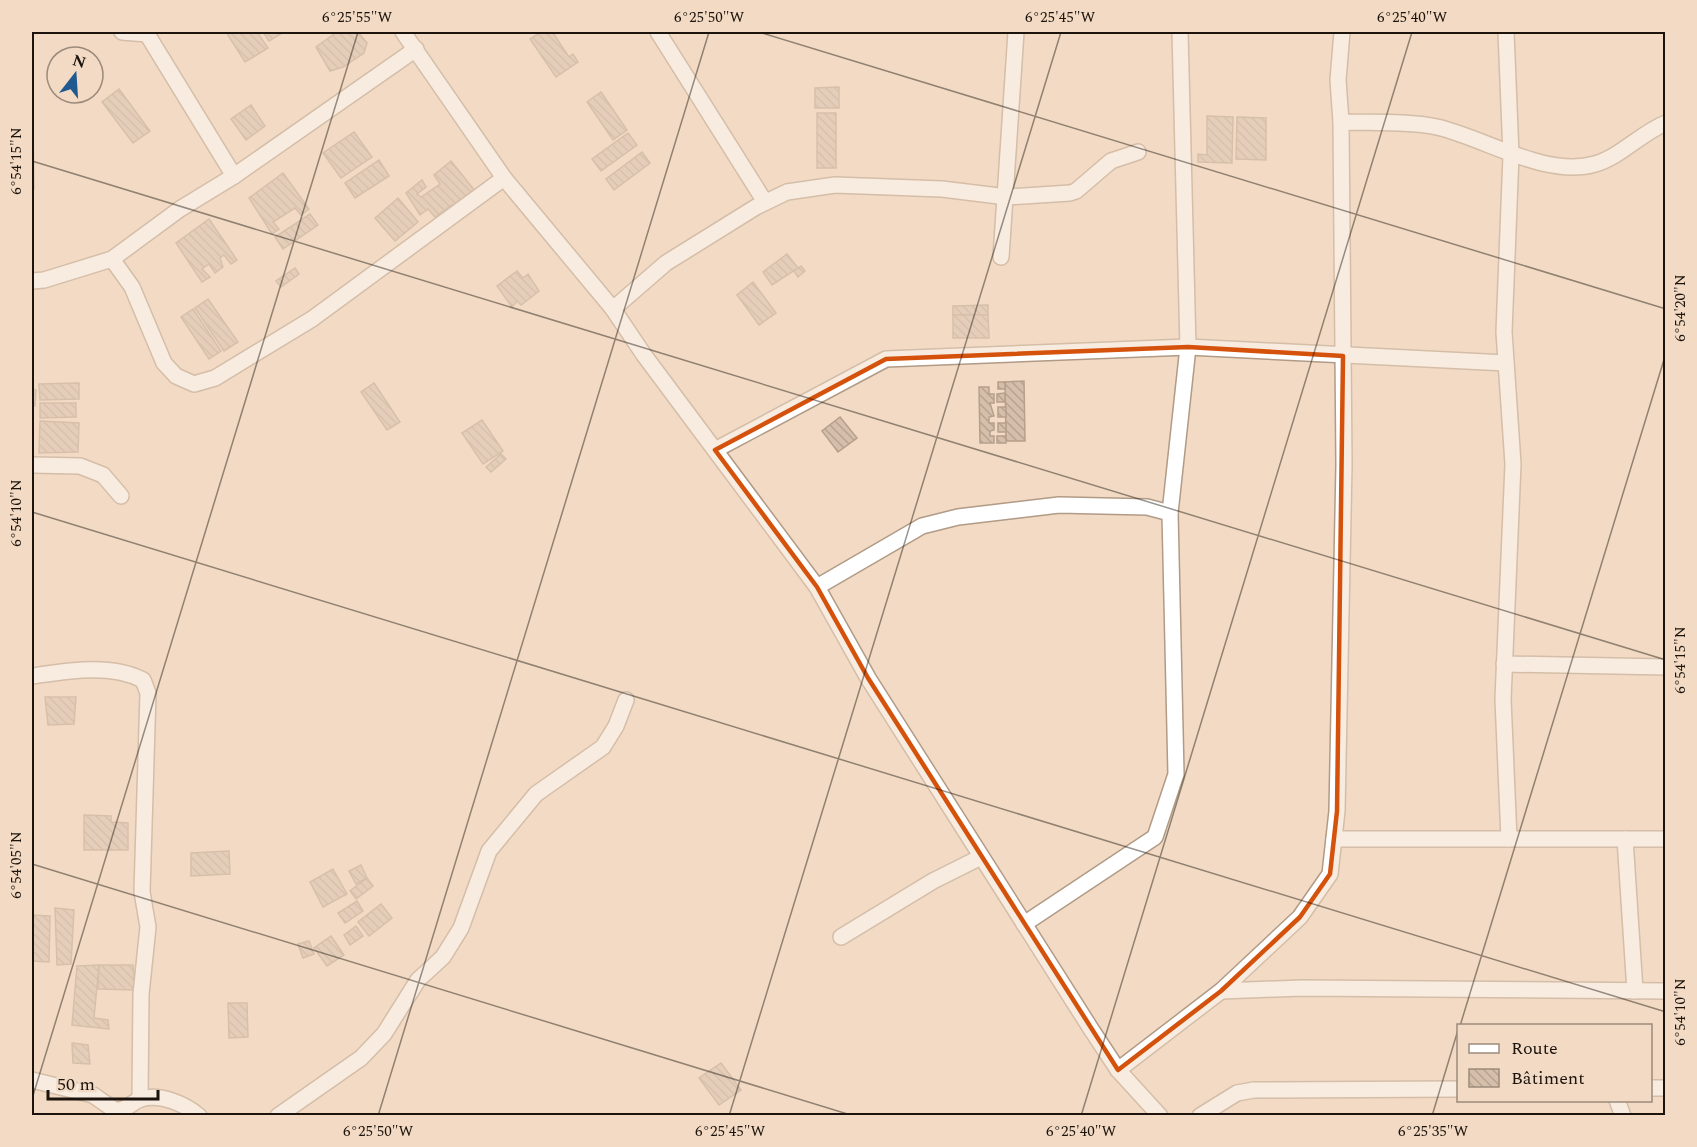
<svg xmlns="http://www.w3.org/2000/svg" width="1697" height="1147" font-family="Spectral,serif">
  <defs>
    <pattern id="building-back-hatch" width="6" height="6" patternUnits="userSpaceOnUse" patternTransform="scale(1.5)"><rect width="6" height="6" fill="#d6bfaa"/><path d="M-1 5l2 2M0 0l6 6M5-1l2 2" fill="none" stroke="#b7a391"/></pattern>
  </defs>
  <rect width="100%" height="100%" fill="#f2dac4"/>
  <!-- building -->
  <g fill="url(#building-back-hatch)" stroke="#b6a08b" stroke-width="1.5">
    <path d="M226,32H257L268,48L245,62Z"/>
    <path d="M263,32H284L269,41Z"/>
    <path d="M337,32H358L367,43L364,53L343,67L330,71L316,47Z"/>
    <path d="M541,32H556L553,33L569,57L573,54L578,62L556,77L530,39Z"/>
    <path d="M839,87V108H815V88Z"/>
    <path d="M119,89L150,131L133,143L102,102Z"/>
    <path d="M601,92L627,130L613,140L587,102Z"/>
    <path d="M251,105L265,126L246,140L231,119Z"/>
    <rect x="817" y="113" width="19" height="55"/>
    <path d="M1207,116L1233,117L1232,163L1198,162V154L1207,155Z"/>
    <path d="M1237,117L1266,118V160L1236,159Z"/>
    <path d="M32,122H33L34,189H32Z"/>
    <path d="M354,132L372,157L341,178L323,153Z"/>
    <path d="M628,133L637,145L601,171L592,159Z"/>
    <path d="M642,152L650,163L614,190L606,179Z"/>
    <path d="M379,160L389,176L355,198L345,183Z"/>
    <path d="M451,161L476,192L454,208L452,205L435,217L428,209L420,215L406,193L422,180L426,187L417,194L421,197L440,184L434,175Z"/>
    <path d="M283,173L309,209L301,215L295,208L273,222L279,229L272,234L249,198Z"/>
    <path d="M398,198L418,222L395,241L375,218Z"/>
    <path d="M310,214L318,225L283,249L275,237Z"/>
    <path d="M209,219L237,260L231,264L224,255L220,258L223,267L215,273L209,264L202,269L210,277L202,282L176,243Z"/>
    <path d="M787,254L798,268L772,285L763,272Z"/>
    <path d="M801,266L805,271L798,277L794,271Z"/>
    <path d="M295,268L299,274L281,287L276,281Z"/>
    <path d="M517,271L523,278L528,274L539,291L521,305L517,301L512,307L497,286Z"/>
    <path d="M753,282L776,313L759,325L737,295Z"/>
    <path d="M208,299L238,342L224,351L195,308Z"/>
    <path d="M988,305V315H953V306Z"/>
    <path d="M193,309L221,351L209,359L181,317Z"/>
    <path d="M953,315H988L989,338H953Z"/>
    <path d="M1024,381L1025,441H1006L1005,382Z"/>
    <rect x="998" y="382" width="7" height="7"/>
    <path d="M79,383V399L40,400L39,384Z"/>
    <path d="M374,383L400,422L387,430L361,392Z"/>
    <path d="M979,387H989V394H994V403H990L994,416L989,417V423H994V430L990,431V436H994V443H980Z"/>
    <path d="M32,389L36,390L35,406H32Z"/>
    <path d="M1005,393V402H997V394Z"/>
    <path d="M40,403H76V417L40,418Z"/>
    <rect x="998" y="407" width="8" height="10"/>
    <path d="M840,417L857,438L838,452L822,431Z"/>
    <path d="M482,420L503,451L483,464L462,433Z"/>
    <path d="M40,421L79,423L78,452L39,453Z"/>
    <rect x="998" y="423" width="8" height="9"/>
    <rect x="997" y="436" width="9" height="7"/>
    <path d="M501,454L506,459L491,472L486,467Z"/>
    <path d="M45,697H76L74,724L48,725Z"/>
    <path d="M84,815L111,816V822L128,823V850H84Z"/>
    <path d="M229,851L230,874L191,876V853Z"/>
    <path d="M361,865L367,878L356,884L349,871Z"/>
    <path d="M333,869L347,894L323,907L310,882Z"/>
    <path d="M367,878L373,886L356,899L350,891Z"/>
    <path d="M357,901L363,911L345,923L338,913Z"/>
    <path d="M381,904L392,918L369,936L358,922Z"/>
    <path d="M55,908L74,910L71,964L57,965Z"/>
    <path d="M32,915L50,916L49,962L32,961Z"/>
    <path d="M356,926L363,936L350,945L344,935Z"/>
    <path d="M331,936L344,955L327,966L314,948Z"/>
    <path d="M309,941L314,954L303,958L298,944Z"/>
    <path d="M99,965H133L135,990L98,989Z"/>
    <path d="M99,965L94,1018L108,1020L109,1029L72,1025L77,966Z"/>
    <path d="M228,1003H247L248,1037L229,1038Z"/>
    <path d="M72,1043L88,1045L90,1064L73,1063Z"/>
    <path d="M721,1063L741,1090L719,1105L699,1078Z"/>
  </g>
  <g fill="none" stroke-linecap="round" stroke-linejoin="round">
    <defs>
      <g id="minor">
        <path d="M122,32L147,34L234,176"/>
        <path d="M403,32L504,178L613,309L644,355L817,587L868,678L1091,1029L1118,1070L1160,1116"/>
        <path d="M658,32L765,202"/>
        <path d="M1506,32L1511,155L1504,332L1513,464L1503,699L1509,839"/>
        <path d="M1341,122C1372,123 1407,121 1437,127C1485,138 1545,178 1595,164C1620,157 1641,133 1666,123"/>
        <path d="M1001,257L1016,32"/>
        <path d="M112,259L132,287L164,363L176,376L194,384L215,378L312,319L504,178"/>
        <path d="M32,281L44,280L112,259L180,209L234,176L416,49"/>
        <path d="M613,309L666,263L756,207L787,192L835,185L942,189L1007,197L1070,193L1076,191L1111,161L1138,152"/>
        <path d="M715,450L886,359L1188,347L1506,363"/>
        <path d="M32,465L80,466L103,475L121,496"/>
        <path d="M817,587L922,526L958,517L1059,505L1147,507L1170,513"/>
        <path d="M1504,664L1666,667"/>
        <path d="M32,676C67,671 110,663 143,680L148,693L142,892L148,927L141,994L140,1099"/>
        <path d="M1334,839H1666"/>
        <path d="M1625,839L1635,991"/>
        <path d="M1024,924L1155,837L1176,774L1170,513L1188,347L1180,32"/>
        <path d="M841,937L933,881L981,857"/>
        <path d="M1221,991L1302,988L1666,991"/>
        <path d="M1118,1070L1221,991L1300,917L1330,874L1337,811L1344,465L1341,122L1338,80L1342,32"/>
        <path d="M32,1080L93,1095L116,1111C130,1109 131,1102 141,1099C160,1093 185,1104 199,1116"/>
        <path d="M1650,1088H1666"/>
        <path d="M1617,1100L1623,1116"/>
        <path d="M278,1116L361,1058L384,1034L418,980L443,957L461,928L489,851L536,794L603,747L616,726L626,700"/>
        <path d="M1200,1116L1237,1093L1254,1090L1458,1089"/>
      </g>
    </defs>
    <!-- minor casing -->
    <use href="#minor" stroke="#b19b86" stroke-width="18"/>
    <!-- minor -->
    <use href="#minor" stroke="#fff" stroke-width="15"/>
  </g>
  <!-- marked area -->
  <path d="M0 0H1697V1147H0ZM1188,347L1343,356L1337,811L1330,874L1300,917L1221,991L1118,1070L868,678L817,587L715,450L886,359Z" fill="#f2dac4" fill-opacity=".55" fill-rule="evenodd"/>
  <path fill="none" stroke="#d4520c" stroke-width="4.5" stroke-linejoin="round" d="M1188,347L1343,356L1337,811L1330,874L1300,917L1221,991L1118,1070L868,678L817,587L715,450L886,359Z"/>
  <!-- ticks -->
  <path fill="none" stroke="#1b130c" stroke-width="1.5" stroke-opacity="0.45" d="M759,32L1666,309M32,161L1666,660M32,512L1666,1012M32,864L854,1116M1460,1026L1666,353M32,1099L358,32M378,1116L709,32M729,1116L1061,32M1081,1116L1412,32M1432,1116L1458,1030"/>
  <!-- border -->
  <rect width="1697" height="1147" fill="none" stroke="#f2dac4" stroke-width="66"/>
  <!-- legend -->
  <rect x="1457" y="1024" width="195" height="78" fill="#f2dac4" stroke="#9c8a7a" stroke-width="1.5"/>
  <rect x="1469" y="1044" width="30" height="9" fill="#ffffff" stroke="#9c8a7a" stroke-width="1.5"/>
  <text x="1511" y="1054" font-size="18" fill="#1b130c">Route</text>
  <rect x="1469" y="1069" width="30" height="18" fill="url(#building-back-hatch)" stroke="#9c8a7a" stroke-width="1.5"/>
  <text x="1511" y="1084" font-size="18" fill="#1b130c">Bâtiment</text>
  <!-- north arrow -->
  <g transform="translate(75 75) rotate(17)"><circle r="28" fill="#f2dac4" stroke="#9c8a7a" stroke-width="1.5"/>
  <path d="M0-4.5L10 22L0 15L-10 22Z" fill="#205990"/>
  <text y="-9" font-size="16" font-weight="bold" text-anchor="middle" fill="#1b130c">N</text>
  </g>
  <!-- scale -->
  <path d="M48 1090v9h110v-9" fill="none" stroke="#1b130c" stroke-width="3"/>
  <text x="57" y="1090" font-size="18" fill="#1b130c" stroke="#f2dac4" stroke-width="4.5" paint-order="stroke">50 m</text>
  <rect x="33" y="33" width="1631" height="1081" fill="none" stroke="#1b130c" stroke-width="2"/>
  <g font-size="15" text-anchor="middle" fill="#1b130c">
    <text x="357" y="22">6°25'55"W</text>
    <text x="709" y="22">6°25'50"W</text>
    <text x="1060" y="22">6°25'45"W</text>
    <text x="1412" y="22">6°25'40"W</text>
    <text transform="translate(16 161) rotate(-90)" y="5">6°54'15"N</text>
    <text transform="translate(1680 308) rotate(-90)" y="5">6°54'20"N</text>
    <text transform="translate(16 513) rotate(-90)" y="5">6°54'10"N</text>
    <text transform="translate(1680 660) rotate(-90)" y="5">6°54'15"N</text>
    <text transform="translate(16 865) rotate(-90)" y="5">6°54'05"N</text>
    <text transform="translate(1680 1012) rotate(-90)" y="5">6°54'10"N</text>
    <text x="378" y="1136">6°25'50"W</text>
    <text x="730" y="1136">6°25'45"W</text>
    <text x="1081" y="1136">6°25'40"W</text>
    <text x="1433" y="1136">6°25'35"W</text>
  </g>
</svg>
